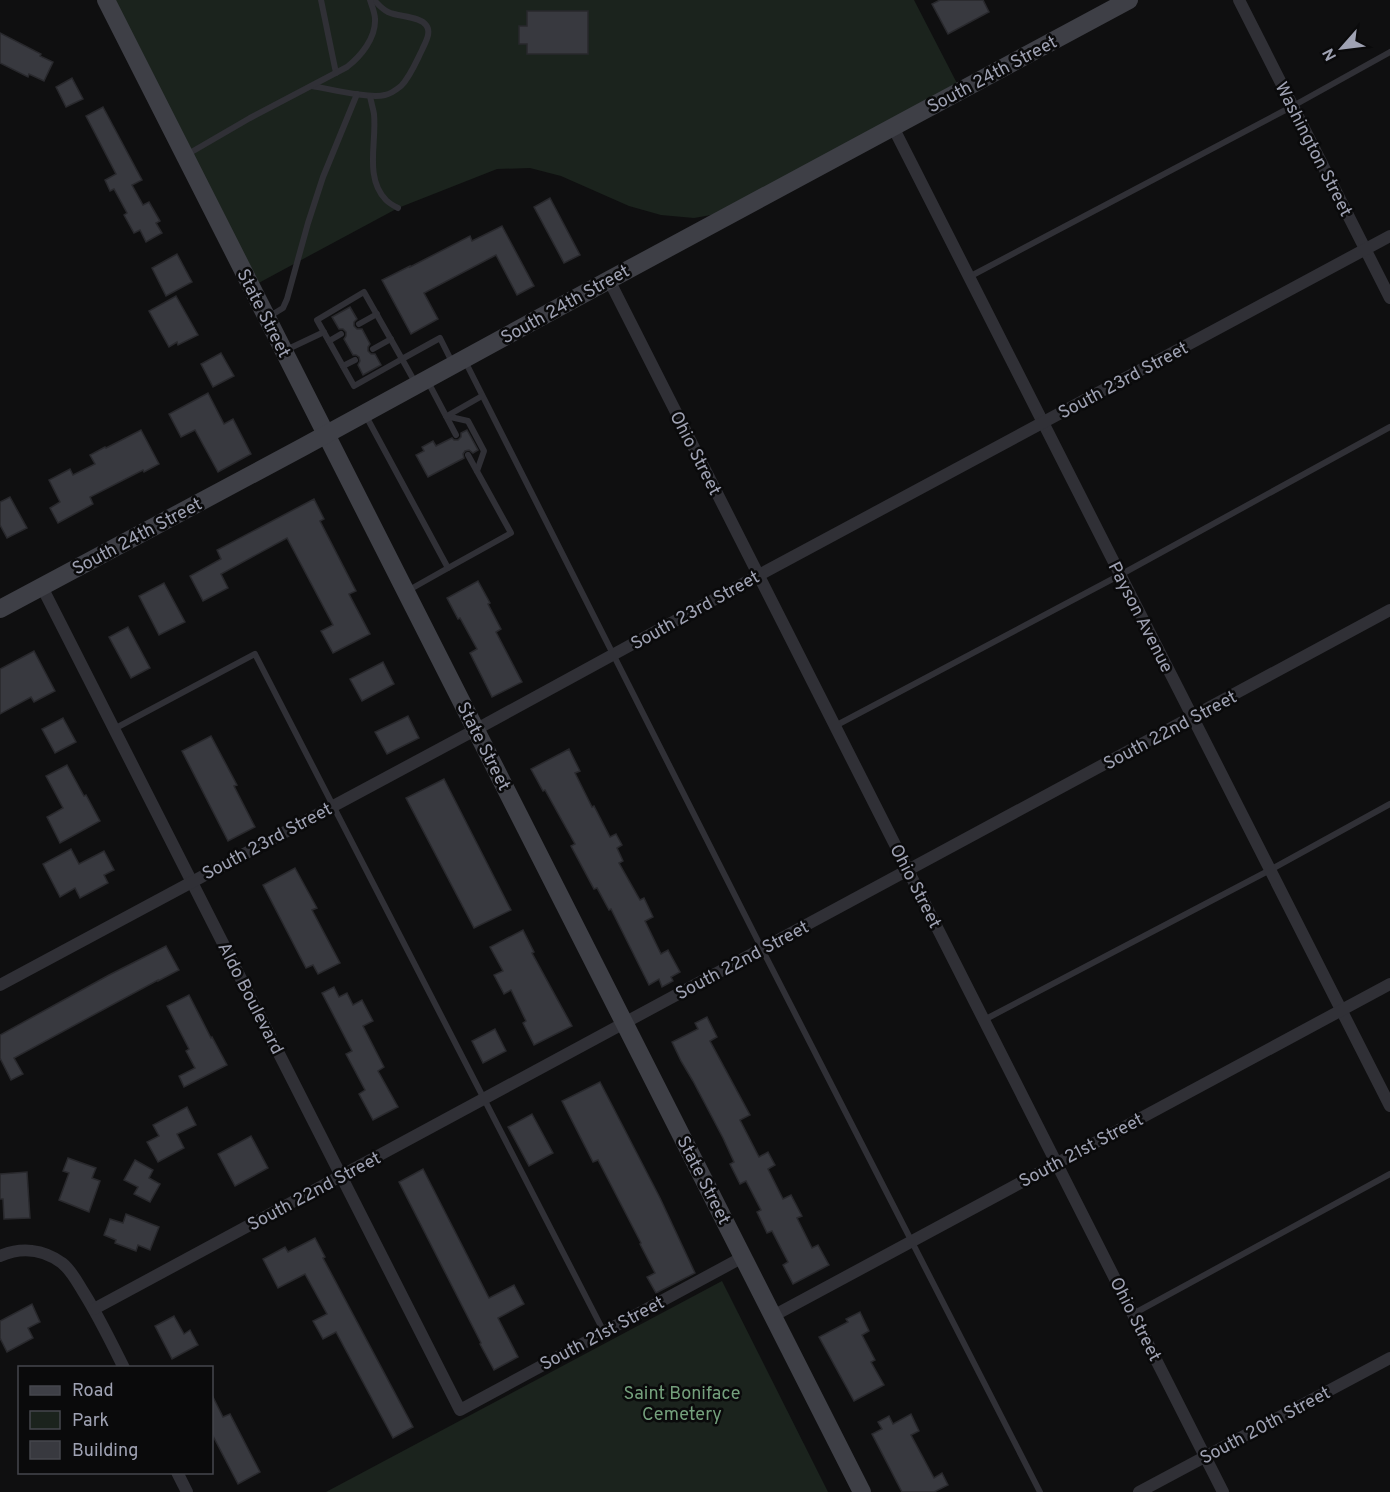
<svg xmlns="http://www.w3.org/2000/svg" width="1390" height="1492" font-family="Overpass,sans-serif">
  <rect width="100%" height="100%" fill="#0f0f10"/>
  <!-- green -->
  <g fill="#1b231d">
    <path d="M106,0H914L961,91L739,210L694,218L661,215L629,206L561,176L530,168L497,169L398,208L251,287Z"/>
    <path d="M722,1281L828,1492H326Z"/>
  </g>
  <!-- building -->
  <g fill="#38393f" stroke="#29292d" stroke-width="1.5">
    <path d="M940,0H983L989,12L948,34L932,4Z"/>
    <path d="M527,11H588V54H527V44H519V26H527Z"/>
    <path d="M0,33L41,54L40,56L53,62L44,81L29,74L28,77L0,63Z"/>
    <path d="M72,78L83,99L66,107L56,87Z"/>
    <path d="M103,107L142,180L132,185L143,205L149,202L160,221L156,223L162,233L146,242L140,230L134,233L124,215L127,213L114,189L110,191L105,180L116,174L86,116Z"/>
    <path d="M550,198L580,255L564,263L534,207Z"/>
    <path d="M502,226L534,286L517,295L496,255L424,293L438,319L411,334L382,280L410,266V267L470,236L472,241Z"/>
    <path d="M177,254L192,282L166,296L152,268Z"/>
    <path d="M176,296L198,335L178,345L177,342L169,347L149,311Z"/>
    <path d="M350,307L357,319L354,322V326L357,329H362L370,344L368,347V351L371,354H375L381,365L363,375L358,365L360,361L359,357L356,355H353L344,339L346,336V332L343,329H339L332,317Z"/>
    <path d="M221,353L234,376L213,387L201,364Z"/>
    <path d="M208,393L224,424L233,419L251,454L218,472L195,430L181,437L169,414Z"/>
    <path d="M141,430L159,464L144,472L143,470L90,497L93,504L58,523L50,508L60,502L49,480L70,469L73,475L95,464L90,455L105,447L106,448Z"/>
    <path d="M467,430L478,450L473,453L469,450L465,451L463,454L464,458L428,477L416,455L424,451L422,447L433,441L436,446L452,438L454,440H458L461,437V433Z"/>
    <path d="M10,497L27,528L7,538L0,525V502Z"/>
    <path d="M314,499L324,519L320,521L356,591L349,594L370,634L333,653L321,631L333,625L287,538L221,574L228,588L203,601L190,576L221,559L217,550Z"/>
    <path d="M478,581L490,603L488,604L501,629L496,632L522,682L492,697L470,653L477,649L460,618L458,619L447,598Z"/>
    <path d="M164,583L185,622L159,635L139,596Z"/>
    <path d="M128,627L150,668L131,678L109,637Z"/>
    <path d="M34,651L55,691L34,702L31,697L0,714V669Z"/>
    <path d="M383,662L394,684L362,701L350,679Z"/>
    <path d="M408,716L419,738L387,754L375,732Z"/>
    <path d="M63,718L76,742L55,753L42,729Z"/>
    <path d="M211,736L237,785L234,786L255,827L228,841L182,751Z"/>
    <path d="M569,749L580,771L575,773L592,807L594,806L610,837L616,834L622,845L617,848L623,861L619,863L640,900L644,898L653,917L645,921L661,954L668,950L680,972L671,977L673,981L662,987L659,979L649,985L611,909L609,910L597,888L594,889L571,846L575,844L545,790L543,791L531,769Z"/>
    <path d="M67,765L84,796L86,795L100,821L60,843L47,817L63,808L46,776Z"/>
    <path d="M444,779L511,910L474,928L406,798Z"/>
    <path d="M71,849L79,864L104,851L114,870L104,875L108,883L80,898L75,888L60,897L43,864Z"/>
    <path d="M295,868L317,908L312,910L340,963L318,974L313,965L306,968L263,885Z"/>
    <path d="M523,930L534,952L532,953L572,1026L534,1045L523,1023L526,1021L511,990L504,994L494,975L503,971L490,947Z"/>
    <path d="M166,946L179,970L158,981V980L14,1058L23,1074L11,1080L0,1058V1035L109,975Z"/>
    <path d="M334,987L339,997L347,993L353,1005L362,1000L373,1021L363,1026L384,1067L378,1071L398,1107L373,1120L359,1094L365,1090L346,1054L352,1051L322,993Z"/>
    <path d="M189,995L211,1038L212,1037L227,1065L184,1087L179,1076L195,1068L186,1051L189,1049L167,1006Z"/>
    <path d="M707,1017L717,1037L710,1041L750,1115L740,1120L759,1157L768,1152L775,1165L768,1169L783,1199L791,1195L802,1216L797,1218L812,1248L818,1245L829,1265L793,1284L783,1265L788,1262L772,1231L767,1233L757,1212L761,1210L746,1181L740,1184L730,1164L734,1162L723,1138L693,1081L681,1061L672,1042L698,1029L695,1023Z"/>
    <path d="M495,1029L506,1051L483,1063L472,1041Z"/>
    <path d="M600,1082L660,1198L695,1273L656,1293L647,1277L655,1273L640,1244L641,1243L598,1160L593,1162L562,1101Z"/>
    <path d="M187,1107L196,1125L177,1134L184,1148L158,1162L147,1142L159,1136L153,1125Z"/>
    <path d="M532,1114L553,1153L529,1166L508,1127Z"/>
    <path d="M251,1136L268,1168L235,1186L218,1154Z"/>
    <path d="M68,1158L96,1168L92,1178L100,1181L89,1212L59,1200L69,1173L63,1171Z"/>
    <path d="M135,1160L153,1170L149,1178L160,1184L150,1202L134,1194L138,1187L124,1180Z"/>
    <path d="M423,1169L489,1298L514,1285L524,1304L498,1318L518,1357L494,1370L480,1344L481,1343L399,1182Z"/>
    <path d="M27,1172L30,1218L4,1219L3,1199H0V1174Z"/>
    <path d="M126,1214L159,1227L150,1250L138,1245L136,1251L115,1243L116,1240L104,1235L110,1219L123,1223Z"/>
    <path d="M315,1238L325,1257L323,1258L413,1427L393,1438L336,1332L323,1339L313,1321L327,1314L305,1274L278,1288L263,1259L285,1247L288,1252Z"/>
    <path d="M32,1304L40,1322L28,1328L33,1338L7,1352L0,1338V1321Z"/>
    <path d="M860,1312L869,1331L862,1335L875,1360L871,1362L884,1385L854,1401L819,1337L848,1322L846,1319Z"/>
    <path d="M174,1316L184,1334L190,1330L198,1345L172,1359L155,1326Z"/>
    <path d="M212,1395L223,1417L230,1414L260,1472L238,1484L212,1434Z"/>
    <path d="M911,1414L919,1431L911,1435L934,1478L942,1473L948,1485L934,1492H902L872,1434L882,1429L878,1422L889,1416L893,1424Z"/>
  </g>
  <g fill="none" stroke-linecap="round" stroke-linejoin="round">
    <!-- lane -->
    <g stroke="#303036" stroke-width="6">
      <path d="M321,0L336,73"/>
      <path d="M312,86C330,89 369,99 385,95C391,94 396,90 401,86C410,77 416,62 422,50C425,43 432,32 426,25C420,16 398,17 388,12C382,9 378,4 374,0"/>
      <path d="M370,96C371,102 373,108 374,114C377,142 364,177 386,200C389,203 394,206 398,208"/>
      <path d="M188,154L250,118L347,67C361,56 376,38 375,19C375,13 372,6 370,0"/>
      <path d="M969,277L1293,106L1390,52"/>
      <path d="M364,292L402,359L354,386L317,320Z"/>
      <path d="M270,316L283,308L287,299L308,223L323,177L357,94"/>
      <path d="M359,324L377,314"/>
      <path d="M329,341L341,334"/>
      <path d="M373,349L391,339"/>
      <path d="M286,350L324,332"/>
      <path d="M465,361L762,949L1040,1492"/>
      <path d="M343,366L355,360"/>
      <path d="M427,380L456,435"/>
      <path d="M416,384L402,359L440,338L452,362"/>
      <path d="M366,416L448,568L409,590"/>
      <path d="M446,416L468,421L484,451L477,471"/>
      <path d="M447,416L482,396"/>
      <path d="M448,568L511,533L468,455"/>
      <path d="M835,726L1120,575L1390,427"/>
      <path d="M114,729L255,654L604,1332"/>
      <path d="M984,1020L1270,870L1390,804"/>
      <path d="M1133,1314L1390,1174"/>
    </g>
    <!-- street -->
    <g stroke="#303036" stroke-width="12">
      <path d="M1239,0L1390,298"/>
      <path d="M893,127L1390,1106"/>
      <path d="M609,280L1223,1492"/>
      <path d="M42,587L460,1410L743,1257"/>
      <path d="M0,985L475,730L759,575L1390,236"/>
      <path d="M0,1256C21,1247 43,1249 62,1263C72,1271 77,1282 84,1293C99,1317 111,1342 124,1368"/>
      <path d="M94,1309L1390,610"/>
      <path d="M773,1316L1390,984"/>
      <path d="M177,1472L187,1492"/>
      <path d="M1139,1492L1390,1358"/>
    </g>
    <!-- secondary -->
    <g stroke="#3e3f46" stroke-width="18">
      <path d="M106,0L862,1492"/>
      <path d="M0,609L303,447L609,280L1129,0"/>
    </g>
  </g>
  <g text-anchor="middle" stroke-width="5" stroke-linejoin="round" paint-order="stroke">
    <!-- street labels -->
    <g font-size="18" fill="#9fa2b3" stroke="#0a0a0b">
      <text transform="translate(992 74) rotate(-28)" y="6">South 24th Street</text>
      <text transform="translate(1314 149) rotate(63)" y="6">Washington Street</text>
      <text transform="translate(565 304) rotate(-29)" y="6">South 24th Street</text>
      <text transform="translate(264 313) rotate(63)" y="6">State Street</text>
      <text transform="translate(1123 380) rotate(-28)" y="6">South 23rd Street</text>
      <text transform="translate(696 453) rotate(63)" y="6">Ohio Street</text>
      <text transform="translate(137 536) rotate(-28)" y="6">South 24th Street</text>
      <text transform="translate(695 610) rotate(-29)" y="6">South 23rd Street</text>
      <text transform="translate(1141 617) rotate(63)" y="6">Payson Avenue</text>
      <text transform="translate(1170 730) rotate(-28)" y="6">South 22nd Street</text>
      <text transform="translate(484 746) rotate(63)" y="6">State Street</text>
      <text transform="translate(267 841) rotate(-28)" y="6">South 23rd Street</text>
      <text transform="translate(916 886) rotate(63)" y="6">Ohio Street</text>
      <text transform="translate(742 960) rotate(-28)" y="6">South 22nd Street</text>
      <text transform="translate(251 998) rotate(63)" y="6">Aldo Boulevard</text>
      <text transform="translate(1081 1150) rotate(-28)" y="6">South 21st Street</text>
      <text transform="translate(704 1180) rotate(63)" y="6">State Street</text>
      <text transform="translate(314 1191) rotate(-28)" y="6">South 22nd Street</text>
      <text transform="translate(1136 1319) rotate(63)" y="6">Ohio Street</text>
      <text transform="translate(602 1333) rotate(-28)" y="6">South 21st Street</text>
      <text transform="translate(1265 1425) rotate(-28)" y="6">South 20th Street</text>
    </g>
    <!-- park labels -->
    <g font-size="18" fill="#74a07c" stroke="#0a0a0b">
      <text x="682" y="1399">Saint Boniface<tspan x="682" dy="21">Cemetery</tspan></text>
    </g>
  </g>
  <!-- legend -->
  <rect x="18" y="1366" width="195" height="108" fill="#0a0a0b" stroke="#46474e" stroke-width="1.5"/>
  <rect x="30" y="1386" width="30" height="9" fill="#3e3f46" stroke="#46474e" stroke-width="1.5"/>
  <text x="72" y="1396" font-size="18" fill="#9fa2b3">Road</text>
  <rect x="30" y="1411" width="30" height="18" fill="#1b231d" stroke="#46474e" stroke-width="1.5"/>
  <text x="72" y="1426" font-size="18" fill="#9fa2b3">Park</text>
  <rect x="30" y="1441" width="30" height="18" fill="#38393f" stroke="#46474e" stroke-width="1.5"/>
  <text x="72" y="1456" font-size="18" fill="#9fa2b3">Building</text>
  <!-- north arrow -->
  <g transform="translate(1342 48) rotate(242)" stroke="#0a0a0b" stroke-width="4.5" paint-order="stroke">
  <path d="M0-4.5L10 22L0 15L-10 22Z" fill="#9fa2b3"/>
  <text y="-9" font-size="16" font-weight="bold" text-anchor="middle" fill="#9fa2b3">N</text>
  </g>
</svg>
